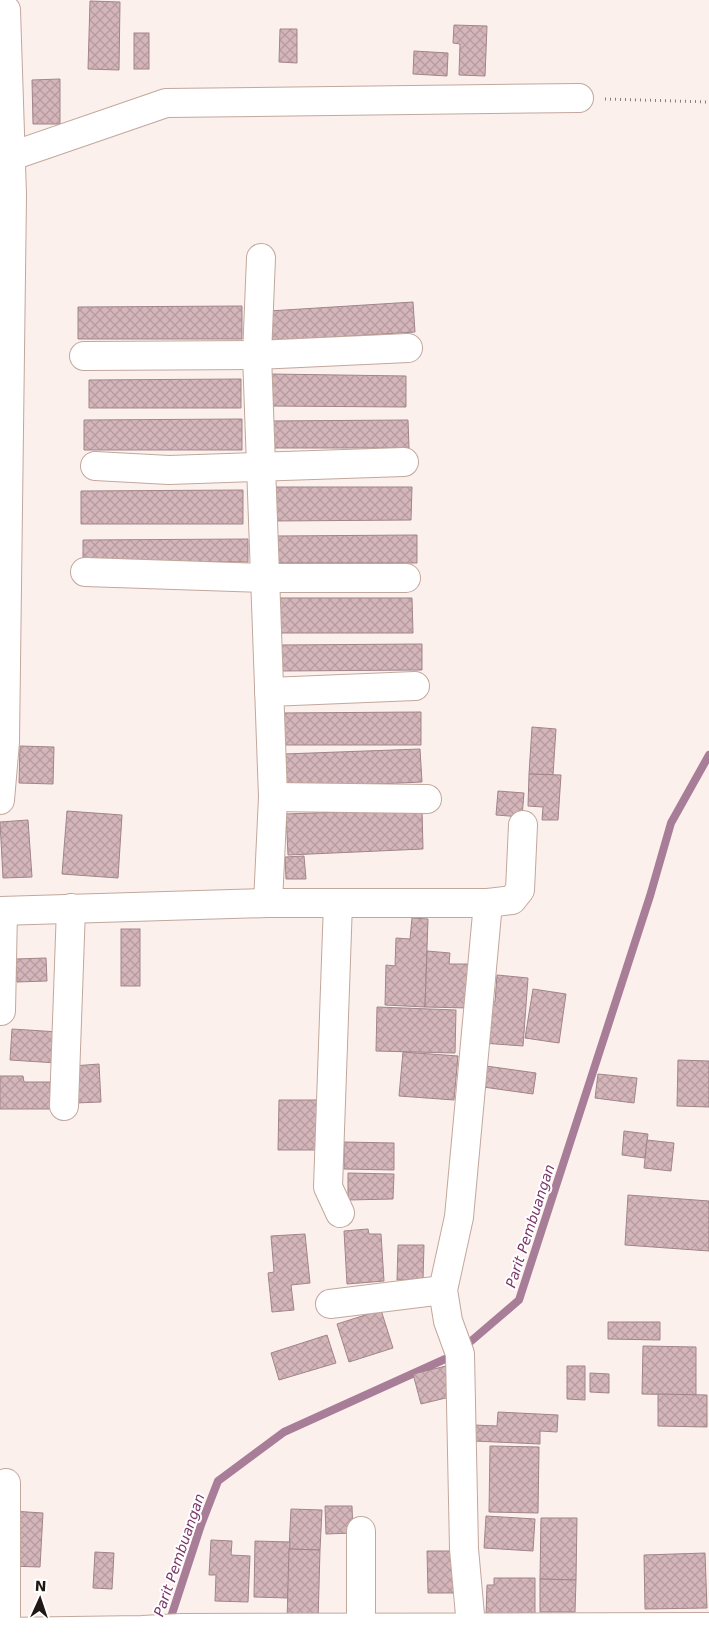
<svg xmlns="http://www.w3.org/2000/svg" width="709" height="1639" font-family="'DejaVu Sans',sans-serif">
  <defs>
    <pattern id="building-cross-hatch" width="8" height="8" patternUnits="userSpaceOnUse" patternTransform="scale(1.25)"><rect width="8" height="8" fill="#d3b5ba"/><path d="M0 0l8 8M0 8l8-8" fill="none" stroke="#b59b9f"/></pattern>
  </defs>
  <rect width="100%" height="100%" fill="#fcf0ec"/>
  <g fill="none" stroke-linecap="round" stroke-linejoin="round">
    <!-- stream -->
    <g stroke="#a87d98" stroke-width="8">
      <path d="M463,1348L519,1300L650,896L671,823L709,755"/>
      <path d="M169,1623L201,1525L218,1481L284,1432L454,1355"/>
    </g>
  </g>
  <!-- building -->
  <g fill="url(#building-cross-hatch)" stroke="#a18589">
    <path d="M90,1L120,2L119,70L88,69Z"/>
    <path d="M454,25L487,26L485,76L459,75L460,44L453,43Z"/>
    <path d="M280,29H297V63L279,62Z"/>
    <rect x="134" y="33" width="15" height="36"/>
    <path d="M414,51L448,53L447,76L413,74Z"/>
    <path d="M60,79V124H33L32,80Z"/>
    <path d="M413,302L415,332L272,341L269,311Z"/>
    <path d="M242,306V339H78V307Z"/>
    <path d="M271,374L406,376V407L270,406Z"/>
    <path d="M241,379V408H89V380Z"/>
    <path d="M242,419V450H84V420Z"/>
    <path d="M408,420L409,448H269V421Z"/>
    <path d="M272,487H412L411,520L272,521Z"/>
    <path d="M243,490V524H81V491Z"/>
    <path d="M417,535V563H277V536Z"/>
    <path d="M248,539V562H83V540Z"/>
    <path d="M275,598H412L413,633H275Z"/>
    <path d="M422,644V670L280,671L279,645Z"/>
    <path d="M421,712V745H278V713Z"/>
    <path d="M532,727L556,729L553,775L529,774Z"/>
    <path d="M20,746L54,747L53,784L19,783Z"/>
    <path d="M420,749L422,782L285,788L284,754Z"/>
    <path d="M529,774L561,775L558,820H542L543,807L528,806Z"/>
    <path d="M498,791L524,793L522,817L496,815Z"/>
    <path d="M422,809L423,849L288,855L286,814Z"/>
    <path d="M67,811L122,815L118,878L62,874Z"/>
    <path d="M28,820L32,877L3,878L0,822Z"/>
    <path d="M304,856L306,879H286L285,857Z"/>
    <path d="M412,918L428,919L425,1007L385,1005L386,965L395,966L396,938L410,939Z"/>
    <rect x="121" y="929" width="19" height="57"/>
    <path d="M427,951L450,953L449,964H471L469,1008L425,1007Z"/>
    <path d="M46,958L47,981L17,982L16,959Z"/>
    <path d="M497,975L528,978L523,1046L482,1043L485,1001L495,1002Z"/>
    <path d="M533,989L566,994L559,1043L525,1038Z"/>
    <path d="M377,1007L456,1010L455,1053L376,1051Z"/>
    <path d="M12,1029L59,1032L57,1063L10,1060Z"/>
    <path d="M403,1052L458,1056L454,1100L399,1096Z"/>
    <path d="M678,1060L709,1061V1107L677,1106Z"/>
    <path d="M99,1064L101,1102L75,1103L73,1066Z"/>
    <path d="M486,1066L536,1073L533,1094L483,1087Z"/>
    <path d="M598,1074L637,1078L634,1103L595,1098Z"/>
    <path d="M0,1076H23L24,1082H50L51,1109H0Z"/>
    <path d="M279,1100H326V1150H278Z"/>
    <path d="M624,1131L648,1134L645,1158L622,1155Z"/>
    <path d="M647,1140L674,1143L671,1171L644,1168Z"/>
    <path d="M344,1142L394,1143V1170L344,1169Z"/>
    <path d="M348,1173L394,1174L393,1199L348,1200Z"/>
    <path d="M628,1195L709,1201V1251L625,1245Z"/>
    <path d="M368,1229L369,1234H381L384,1281L347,1284L344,1231Z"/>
    <path d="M305,1234L310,1283L291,1285L294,1310L272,1312L268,1273L274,1272L271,1236Z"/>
    <path d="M398,1245H424L423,1280H397Z"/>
    <path d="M381,1310L393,1348L349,1362L337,1324Z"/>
    <path d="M608,1322H660V1340L608,1339Z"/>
    <path d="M327,1335L336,1363L279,1380L271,1353Z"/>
    <path d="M643,1346L696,1347V1395L642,1394Z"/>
    <path d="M446,1366L454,1396L421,1404L413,1374Z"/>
    <path d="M567,1366H585V1400L567,1399Z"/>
    <path d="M590,1373L609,1374V1393L590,1392Z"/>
    <path d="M658,1394L707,1395V1427L658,1426Z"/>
    <path d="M498,1412L558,1415L557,1432L540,1431V1444L474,1441V1425L497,1426Z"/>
    <path d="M490,1446L539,1447L538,1513L489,1512Z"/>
    <path d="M325,1506H352L353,1533L326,1534Z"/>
    <path d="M291,1509L322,1510L320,1550L289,1549Z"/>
    <path d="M12,1511L43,1513L40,1567L9,1566Z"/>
    <path d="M486,1516L535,1519L533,1551L484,1548Z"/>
    <path d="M541,1518H577L576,1580L540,1579Z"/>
    <path d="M211,1540L232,1541L231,1555L250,1556L248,1602L215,1601L216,1575H209Z"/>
    <path d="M255,1541L290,1542L288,1598L254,1597Z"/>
    <path d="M289,1549L320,1550L318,1622L287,1621Z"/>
    <path d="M427,1551H454L455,1593H428Z"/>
    <path d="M95,1552L114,1553L112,1589L93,1588Z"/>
    <path d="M705,1553L707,1608L645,1609L644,1555Z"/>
    <path d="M494,1578H535V1618L486,1617L487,1585H494Z"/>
    <path d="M540,1579L576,1580L575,1612H540Z"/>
  </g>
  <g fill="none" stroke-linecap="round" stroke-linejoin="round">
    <defs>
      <g id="street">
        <path d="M0,160L166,103L579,98"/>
        <path d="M261,258L257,355L273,797L268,903"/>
        <path d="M84,356L257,355L408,348"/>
        <path d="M95,466L169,470L404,462"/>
        <path d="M85,572L265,578H406"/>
        <path d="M269,692L415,686"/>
        <path d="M273,797L427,799"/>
        <path d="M0,800L5,742L12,195L6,10"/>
        <path d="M338,903L328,1187L340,1213"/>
        <path d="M0,911L268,903H488"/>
        <path d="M1,1011L3,911"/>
        <path d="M64,1106L71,908"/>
        <path d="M330,1304L443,1290"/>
        <path d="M471,1626L464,1549L460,1354L448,1321L443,1290L459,1217L488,903L512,900L520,890L523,825"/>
        <path d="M361,1628V1531"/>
        <path d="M0,1632L142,1630L181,1628L709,1627"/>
        <path d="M6,1632V1483"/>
      </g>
    </defs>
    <!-- street casing -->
    <use href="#street" stroke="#c2a79d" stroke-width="30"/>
    <!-- path -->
    <path stroke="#877c78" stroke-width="3" stroke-dasharray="1 4" stroke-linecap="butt" d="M605,99L709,102"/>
    <!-- street -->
    <use href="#street" stroke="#fff" stroke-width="28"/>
  </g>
  <g text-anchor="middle" stroke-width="4" stroke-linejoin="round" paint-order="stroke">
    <!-- water labels -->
    <g font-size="14" font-style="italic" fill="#793668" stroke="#fff">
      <text transform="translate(530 1226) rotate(-72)" y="5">Parit Pembuangan</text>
      <text transform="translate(179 1555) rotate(-71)" y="5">Parit Pembuangan</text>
    </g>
  </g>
  <!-- north arrow -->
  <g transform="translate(40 1599) rotate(3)" stroke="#ffffff" stroke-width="4" paint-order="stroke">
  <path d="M0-4L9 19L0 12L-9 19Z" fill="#211713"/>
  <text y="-8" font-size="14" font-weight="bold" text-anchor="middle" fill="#211713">N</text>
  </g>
</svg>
